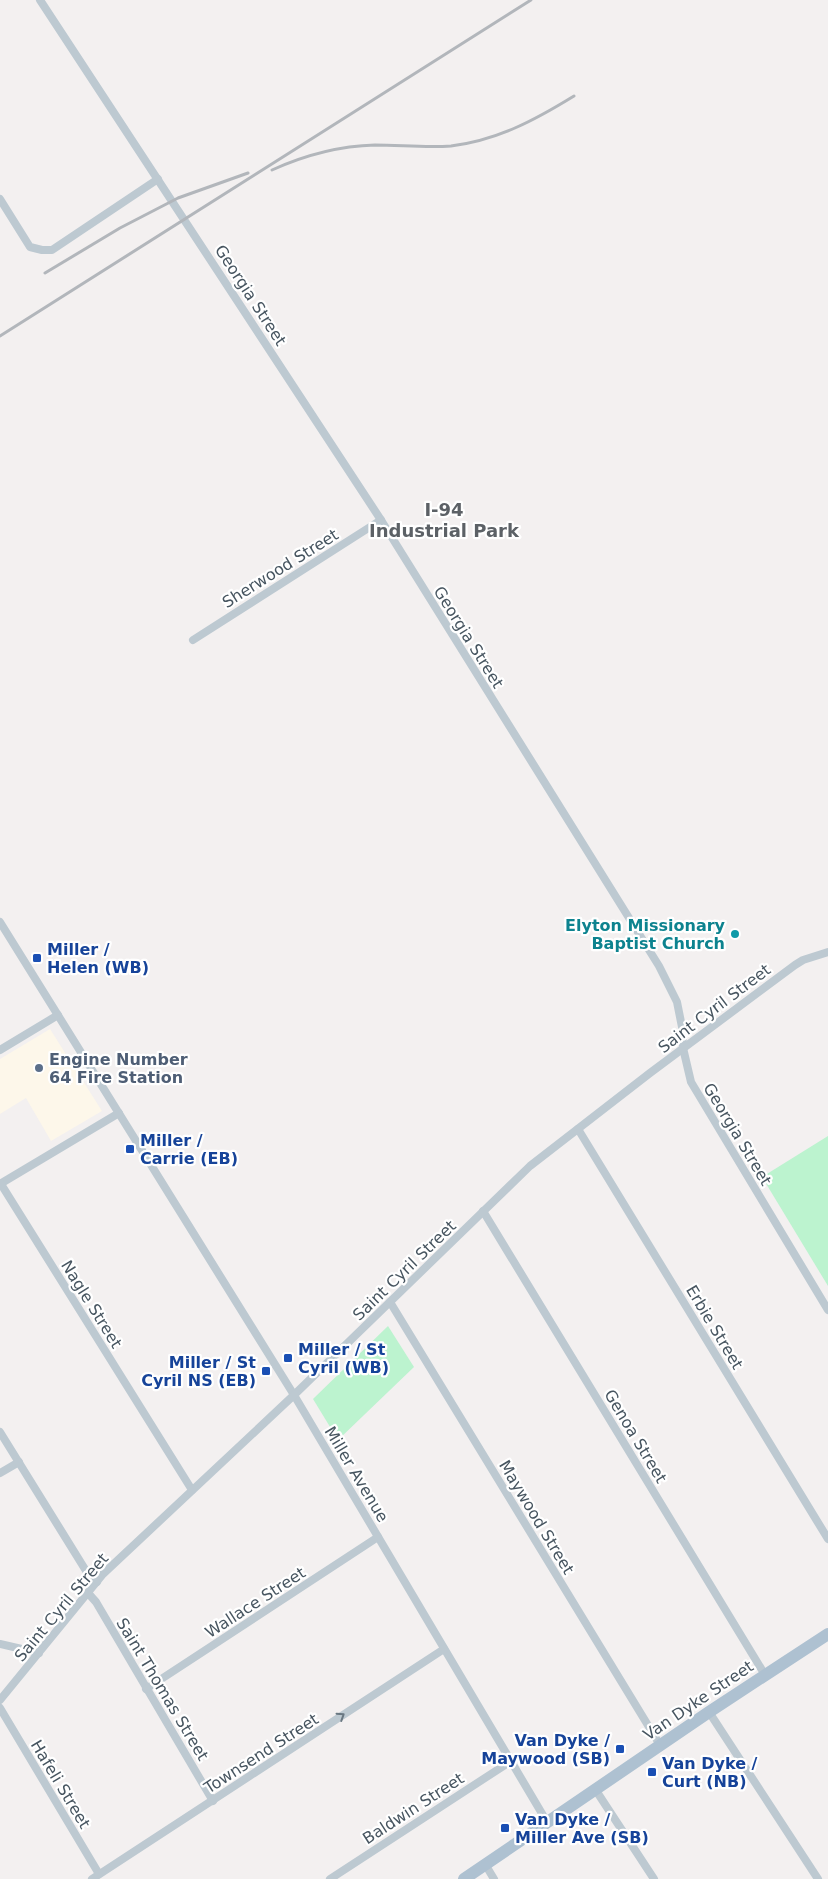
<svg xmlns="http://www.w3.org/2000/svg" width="828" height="1879" font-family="'DejaVu Sans',sans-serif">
  <rect width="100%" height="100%" fill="#f3f0f0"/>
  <!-- commercial -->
  <path fill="#fdf7ea" d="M50,1029L102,1111L51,1141L26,1098L0,1114V1059Z"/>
  <!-- green -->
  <g fill="#bcf3cf">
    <path d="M828,1136V1286L762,1177Z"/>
    <path d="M388,1326L414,1367L338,1440L313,1399Z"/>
  </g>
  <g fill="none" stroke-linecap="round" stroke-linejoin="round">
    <!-- street -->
    <g stroke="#bdc9d1" stroke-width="8">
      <path d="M40,0L381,520L659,966L677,1002L682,1027L683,1048L691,1082L828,1310"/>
      <path d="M0,199L30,247L42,250H52L158,179"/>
      <path d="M193,640L381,520"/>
      <path d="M0,922L294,1395L547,1822"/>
      <path d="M0,1050L58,1015"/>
      <path d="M578,1129L828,1539"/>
      <path d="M0,1184L119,1113"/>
      <path d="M1,1184L192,1490"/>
      <path d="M483,1211L765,1675"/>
      <path d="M390,1302L660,1745"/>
      <path d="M0,1432L88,1574L97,1582"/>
      <path d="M0,1473L19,1462"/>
      <path d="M88,1593L96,1602L213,1801"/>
      <path d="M0,1644L39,1653"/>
      <path d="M146,1689L378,1537"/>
      <path d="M0,1700L103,1574L294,1395L530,1166L650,1073L795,965L803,960L828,952"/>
      <path d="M0,1708L99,1874"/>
      <path d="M709,1712L818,1879"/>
      <path d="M595,1789L654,1879"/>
      <path d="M485,1864L494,1879"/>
      <path d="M92,1879L444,1649"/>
      <path d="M330,1879L511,1761"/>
    </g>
    <!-- primary -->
    <path stroke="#aec1d1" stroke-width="12" d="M464,1879L709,1712L828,1634"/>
    <!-- rail -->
    <g stroke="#b2b6bb" stroke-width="3">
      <path d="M272,170C305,155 338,146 375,145C400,145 426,148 451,146C498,140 535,120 574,96"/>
      <path d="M45,273L120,228L178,198L248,173"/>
      <path d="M0,336L531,0"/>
    </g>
  </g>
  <!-- one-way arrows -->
  <defs><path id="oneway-chevron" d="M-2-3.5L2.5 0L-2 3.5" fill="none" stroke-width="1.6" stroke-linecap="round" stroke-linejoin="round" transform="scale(1.25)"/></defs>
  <use stroke="#6a7882" href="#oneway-chevron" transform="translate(341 1716) rotate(-33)"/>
  <!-- markers -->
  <circle fill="#0f9aa8" stroke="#fff" stroke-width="2" cx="735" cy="934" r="5"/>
  <g fill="#1a4fb4" stroke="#fff" stroke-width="2">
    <rect x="32" y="953" width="10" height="10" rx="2.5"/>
    <rect x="125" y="1144" width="10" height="10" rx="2.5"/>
    <rect x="283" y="1353" width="10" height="10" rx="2.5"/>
    <rect x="261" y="1366" width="10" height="10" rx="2.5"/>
    <rect x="615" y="1744" width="10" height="10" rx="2.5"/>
    <rect x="647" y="1767" width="10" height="10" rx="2.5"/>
    <rect x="500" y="1823" width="10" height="10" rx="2.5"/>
  </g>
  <circle fill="#5c6f8a" stroke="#fff" stroke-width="2" cx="39" cy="1068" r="5"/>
  <g text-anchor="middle" stroke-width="4.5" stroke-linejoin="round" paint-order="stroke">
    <!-- street labels -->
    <g font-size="16" fill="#475560" stroke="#fff">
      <text transform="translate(251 295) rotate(57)" y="6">Georgia Street</text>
      <text transform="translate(280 568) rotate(-32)" y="6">Sherwood Street</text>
      <text transform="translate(469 637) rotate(58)" y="6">Georgia Street</text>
      <text transform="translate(714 1008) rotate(-37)" y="6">Saint Cyril Street</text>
      <text transform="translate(738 1134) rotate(59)" y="6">Georgia Street</text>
      <text transform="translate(404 1270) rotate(-44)" y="6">Saint Cyril Street</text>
      <text transform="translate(92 1304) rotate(58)" y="6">Nagle Street</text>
      <text transform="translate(715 1327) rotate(59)" y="6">Erbie Street</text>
      <text transform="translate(636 1436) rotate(59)" y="6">Genoa Street</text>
      <text transform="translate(357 1474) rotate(59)" y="6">Miller Avenue</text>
      <text transform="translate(537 1517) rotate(59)" y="6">Maywood Street</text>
      <text transform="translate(255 1602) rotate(-33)" y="6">Wallace Street</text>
      <text transform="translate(61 1607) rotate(-50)" y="6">Saint Cyril Street</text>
      <text transform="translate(163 1689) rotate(59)" y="6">Saint Thomas Street</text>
      <text transform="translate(698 1700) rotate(-34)" y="6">Van Dyke Street</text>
      <text transform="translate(261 1753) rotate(-33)" y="6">Townsend Street</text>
      <text transform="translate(61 1784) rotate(59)" y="6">Hafeli Street</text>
      <text transform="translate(413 1808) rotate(-33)" y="6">Baldwin Street</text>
    </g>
    <!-- culture labels -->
    <g font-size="16" font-weight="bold" fill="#0d838f" stroke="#fff" text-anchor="end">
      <text x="725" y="931">Elyton Missionary<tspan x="725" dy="18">Baptist Church</tspan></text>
    </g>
    <!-- transit labels -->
    <g font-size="16" font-weight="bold" fill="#164399" stroke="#fff" text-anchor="start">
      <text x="47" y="955">Miller /<tspan x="47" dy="18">Helen (WB)</tspan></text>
      <text x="140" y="1146">Miller /<tspan x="140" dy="18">Carrie (EB)</tspan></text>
      <text x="298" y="1355">Miller / St<tspan x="298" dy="18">Cyril (WB)</tspan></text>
      <text x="256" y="1368" text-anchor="end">Miller / St<tspan x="256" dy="18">Cyril NS (EB)</tspan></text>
      <text x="610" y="1746" text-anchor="end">Van Dyke /<tspan x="610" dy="18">Maywood (SB)</tspan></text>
      <text x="662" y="1769">Van Dyke /<tspan x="662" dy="18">Curt (NB)</tspan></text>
      <text x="515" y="1825">Van Dyke /<tspan x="515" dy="18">Miller Ave (SB)</tspan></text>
    </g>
    <!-- service labels -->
    <g font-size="16" font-weight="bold" fill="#4e5e75" stroke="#fff" text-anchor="start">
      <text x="49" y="1065">Engine Number<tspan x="49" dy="18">64 Fire Station</tspan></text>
    </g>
    <!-- neighbourhood labels -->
    <g font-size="18" font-weight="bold" fill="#5c6166" stroke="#fff">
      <text x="444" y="516">I-94<tspan x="444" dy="21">Industrial Park</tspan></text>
    </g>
  </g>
</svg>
